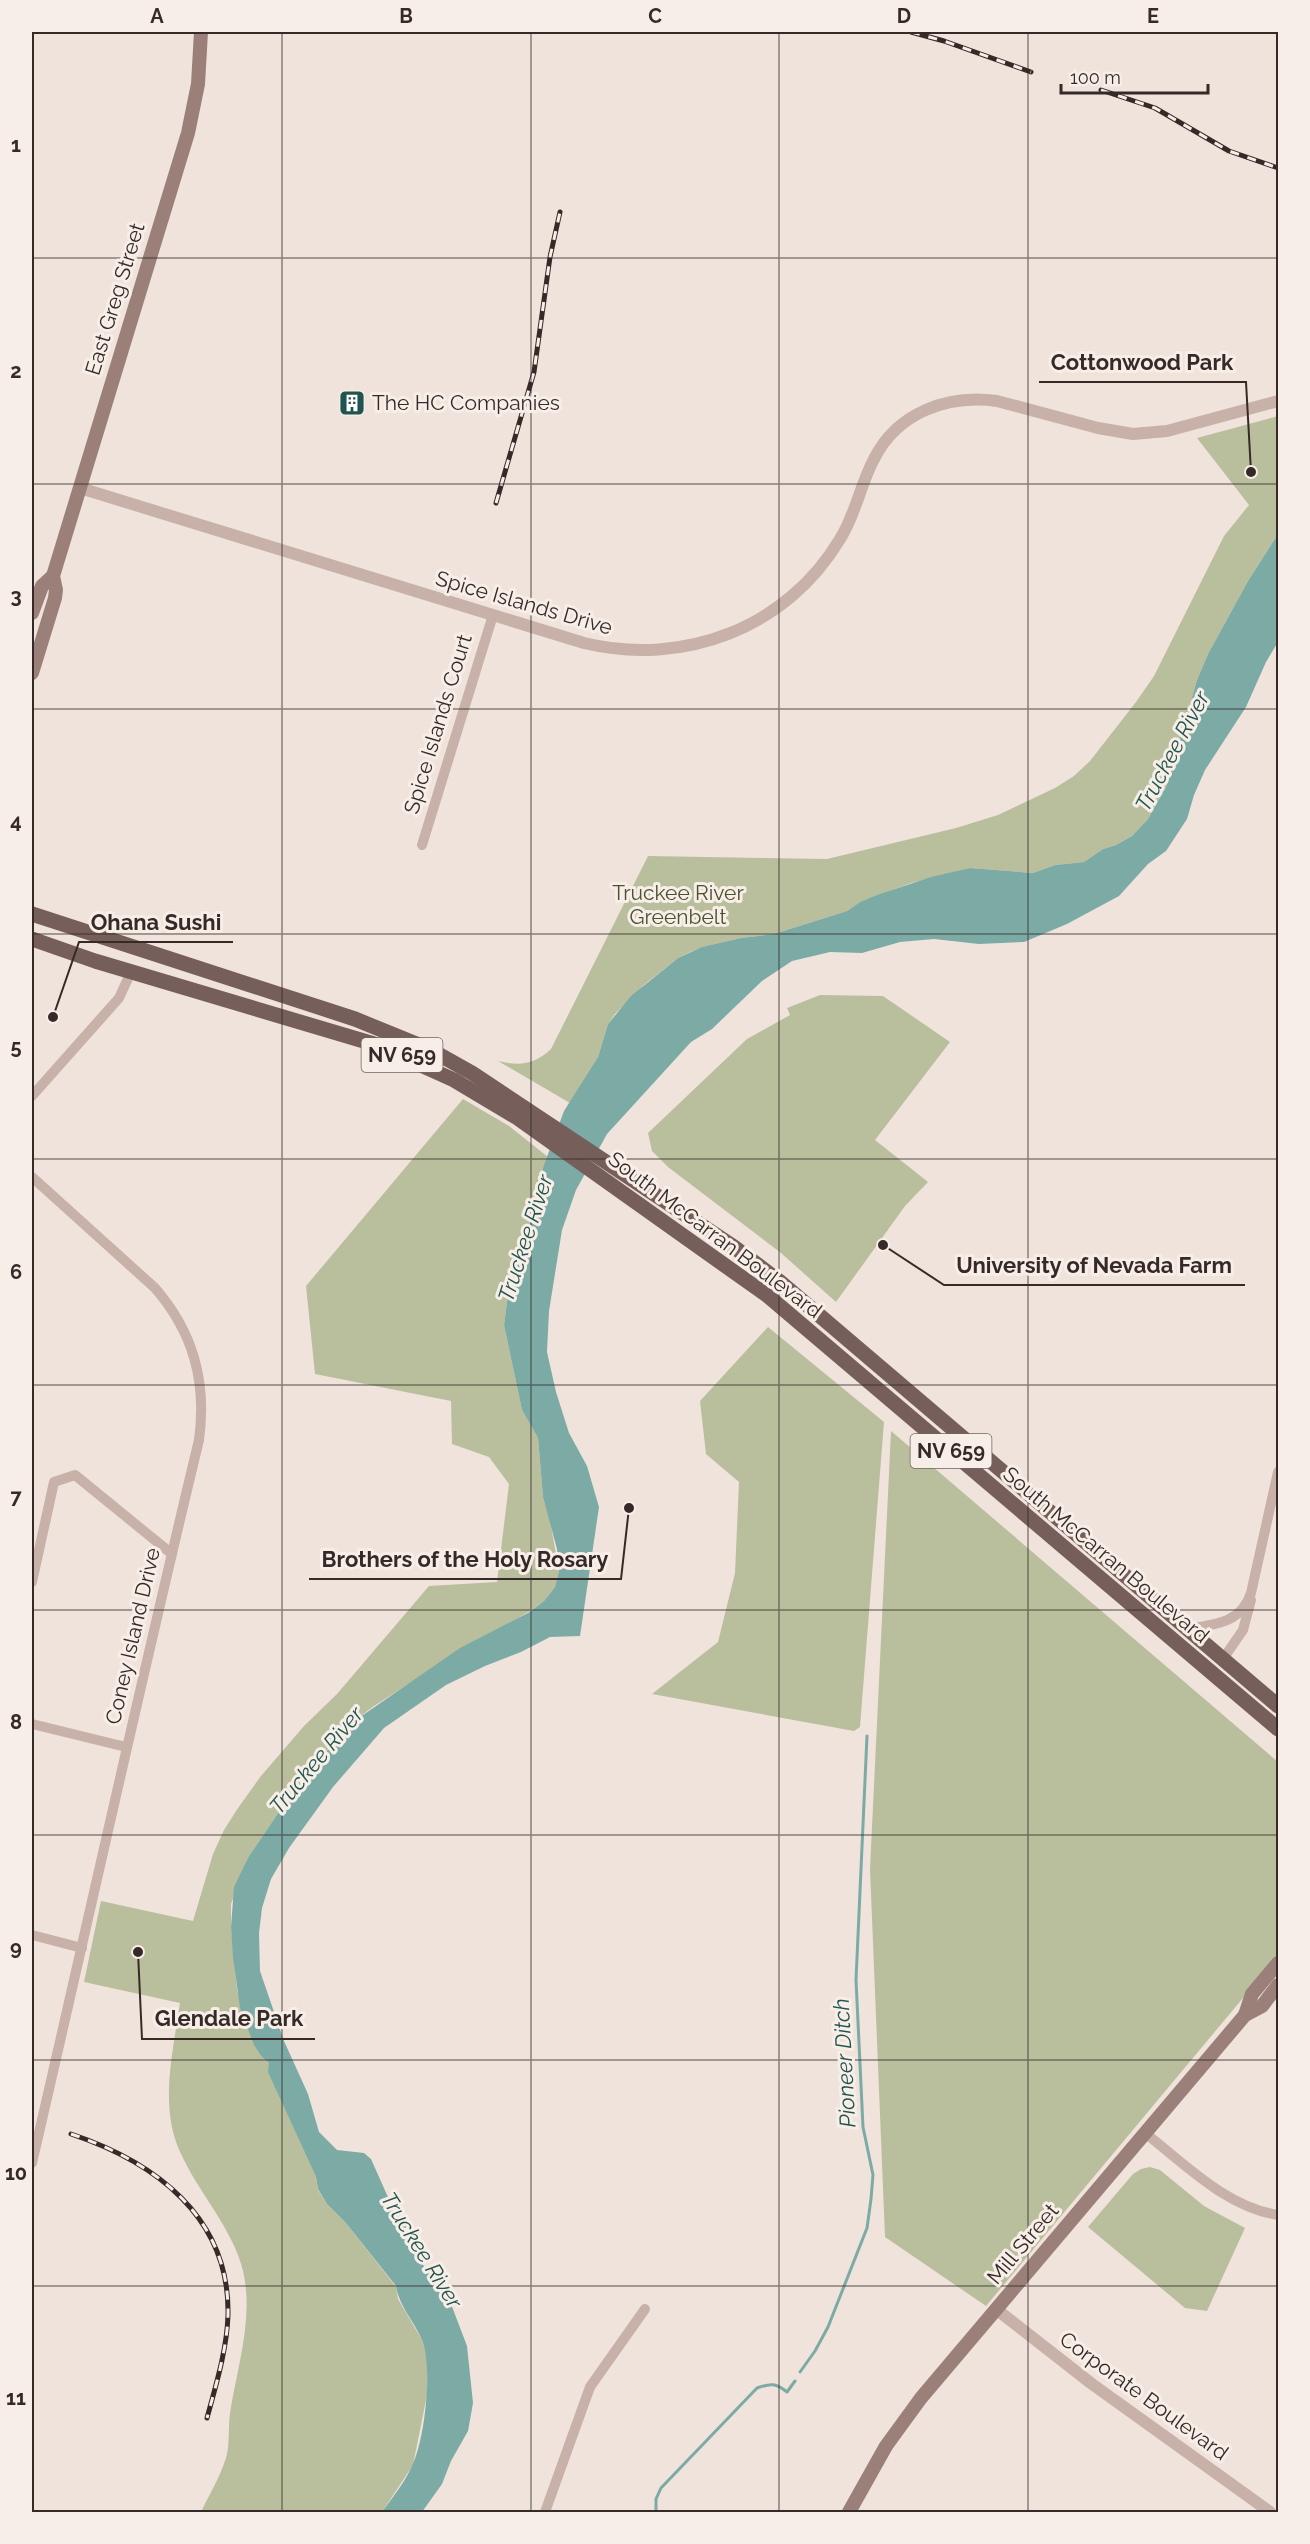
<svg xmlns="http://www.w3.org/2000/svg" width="1310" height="2544" font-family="Raleway,sans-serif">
  <rect width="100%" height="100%" fill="#f0e3dc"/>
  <!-- green -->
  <g fill="#b9be9d">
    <path d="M1278,416V534L1248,581L1208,654L1197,680L1166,787L1148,819L1132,836L1116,845L1103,849L1084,862L1055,865L1033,873L970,868L911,883L860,902L847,911L774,934L741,938L703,947L690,952L678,958L645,984L615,1014L608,1024L598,1057L570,1103L498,1061C520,1066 534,1065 551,1049L648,856L827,859L956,828L998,815L1055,788L1074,776L1090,761L1136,702L1154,676L1224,536L1249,505L1197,438Z"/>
    <path d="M820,995L883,996L950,1042L875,1140L928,1182L905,1206L836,1302L781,1253L668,1167L652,1151L648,1133L747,1039L790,1015L787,1008Z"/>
    <path d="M463,1099L509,1126L548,1157L537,1180L539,1191L508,1295L504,1325L522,1410L538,1438L543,1497L550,1520L559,1571L555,1587L544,1601L530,1611L424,1674L374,1706L350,1724L289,1797L249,1856L231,1904V1927L237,1990L262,2057L269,2063L283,2104L316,2177L318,2190L327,2204L346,2223L396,2287L398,2299L422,2340L427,2357V2395L413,2465L382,2512H201C209,2495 220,2477 226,2458C230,2445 228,2427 230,2413C238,2362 258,2306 238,2255C224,2219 198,2190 182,2156C158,2109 173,2053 180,2003L84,1982L101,1901L193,1921L213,1854L224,1830L238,1808L261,1776L304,1726L337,1694L429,1586L497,1582L509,1484L489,1457L452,1444L451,1401L315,1374L306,1286Z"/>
    <path d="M768,1327L884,1422L860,1727L854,1731L652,1694L718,1642L735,1573L739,1482L706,1454L700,1401Z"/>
    <path d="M891,1431L1278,1762V1956L986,2306L885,2237L870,1869Z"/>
    <path d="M1150,2167L1160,2170L1204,2206L1245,2228L1207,2311L1185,2308L1088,2227L1133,2174L1141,2169Z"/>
  </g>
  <!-- water -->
  <path fill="#7caba5" d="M1278,534V642L1266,662L1246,707L1205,770L1194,795L1187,819L1166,851L1148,864L1119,896L1067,924L1024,942L979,944L934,939L900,942L862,953L830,952L792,961L762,981L712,1029L691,1042L607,1134L576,1190L562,1230L549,1311L547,1352L556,1392L569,1433L587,1466L599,1507L580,1636L550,1637L521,1652L485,1666L446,1685L384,1728L333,1787L289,1848L271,1879L262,1908L259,1933L260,1971L284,2041L308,2094L319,2132L337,2150L364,2153L371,2159L387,2195L405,2223L425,2269L436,2280L451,2304L467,2346L473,2403L468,2431L451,2461L442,2484L422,2512H382C392,2498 405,2482 412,2466C425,2440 433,2367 422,2340C414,2321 399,2306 396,2286L346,2223L327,2204L318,2189L316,2177L268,2072L269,2063L262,2057L254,2045L240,2008L233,1957L231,1927L234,1887L249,1856L289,1797L350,1724L460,1648L528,1613L544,1601L555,1587L559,1571L557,1549L543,1497L538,1438L522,1410L504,1325L508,1295L537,1199V1180L541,1173L564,1111L598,1057L608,1024L631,996L678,958L702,947L741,938L774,934L847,911L860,902L877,895L931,877L970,868L1033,873L1055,865L1084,862L1103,849L1116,845L1132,836L1148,819L1166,787L1197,680L1208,654L1248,581Z"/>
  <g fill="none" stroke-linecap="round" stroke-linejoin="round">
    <!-- stream -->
    <g stroke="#7caba5" stroke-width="3">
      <path d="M800,2372L815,2351L828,2327L867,2228L871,2199L873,2175L863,2127L856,1980L867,1736"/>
      <path d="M656,2512V2499L661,2488L757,2388C771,2383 776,2383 787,2392L795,2381"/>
    </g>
    <!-- minor -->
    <g stroke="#c7b1a8" stroke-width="10">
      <path d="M422,845L493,615"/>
      <path d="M32,1096L119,998L131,972"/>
      <path d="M32,1177L155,1288C193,1332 207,1381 199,1440C141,1680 88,1922 32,2163"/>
      <path d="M32,1582L54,1482L75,1475L172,1554"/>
      <path d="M1186,1629C1213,1625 1241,1624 1251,1593L1278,1472"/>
      <path d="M1223,1659L1243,1630L1251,1600"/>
      <path d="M32,1724L126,1747"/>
      <path d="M32,1935L82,1948"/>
      <path d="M1145,2133C1185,2164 1226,2207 1278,2215"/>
      <path d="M545,2512L590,2387L645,2309"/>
    </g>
    <!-- tertiary -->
    <g stroke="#c7b1a8" stroke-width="12">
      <path d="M80,488L584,643C684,667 787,628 840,539C856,514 860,485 874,459C897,413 947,394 997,401L1098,428L1133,434L1167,431L1278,401"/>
      <path d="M996,2309L1092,2384L1270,2512"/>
    </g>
    <!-- secondary -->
    <g stroke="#9b807a" stroke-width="14">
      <path d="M32,613L42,586L53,576"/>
      <path d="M32,673L55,598L56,590L53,576L188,133L198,84L201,32"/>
      <path d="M1245,2015L1252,1994L1278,1963"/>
      <path d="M849,2512L886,2446L921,2398L1245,2015L1262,2006L1278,1985"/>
    </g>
    <!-- primary -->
    <g stroke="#765e5a" stroke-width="15">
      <path d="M32,914L355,1019L431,1050L472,1073L734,1247L779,1281L1278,1706"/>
      <path d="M32,939L95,961L374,1044L454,1080L516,1117L768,1296L1278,1729"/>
    </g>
    <defs>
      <g id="rail">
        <path d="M911,32L944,41L1031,72"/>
        <path d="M1101,90L1155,108L1229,151L1278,168"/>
        <path d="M496,503L534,372L550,257L560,212"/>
        <path d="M71,2134C155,2162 230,2217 228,2315C227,2349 216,2385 207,2418"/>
      </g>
    </defs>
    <!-- rail casing -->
    <use href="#rail" stroke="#352a28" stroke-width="5"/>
    <!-- rail -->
    <use href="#rail" stroke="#f8eee8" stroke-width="3" stroke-dasharray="9" stroke-linecap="butt"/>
  </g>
  <!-- grid -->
  <path fill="none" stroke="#352a28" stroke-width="1.5" stroke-opacity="0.55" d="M282,32V2512M531,32V2512M779,32V2512M1028,32V2512M32,258H1278M32,484H1278M32,709H1278M32,934H1278M32,1159H1278M32,1385H1278M32,1610H1278M32,1835H1278M32,2060H1278M32,2286H1278"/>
  <!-- icons -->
  <defs>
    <symbol id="building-square" viewBox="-11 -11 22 22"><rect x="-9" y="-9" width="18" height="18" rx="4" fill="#20544e" stroke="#f8eee8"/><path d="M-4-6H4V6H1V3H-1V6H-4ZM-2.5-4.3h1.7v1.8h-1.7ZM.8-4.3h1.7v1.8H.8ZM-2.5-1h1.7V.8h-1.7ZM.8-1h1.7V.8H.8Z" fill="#fff"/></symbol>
  </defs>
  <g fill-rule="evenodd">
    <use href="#building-square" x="337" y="388" width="30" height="30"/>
  </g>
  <g text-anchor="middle" stroke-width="6" stroke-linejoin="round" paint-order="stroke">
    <!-- shield labels -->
    <g fill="#f8eee8" stroke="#706562" stroke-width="1.5">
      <rect x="361.5" y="1038" width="81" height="34" rx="4.5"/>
      <rect x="910.5" y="1434" width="81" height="34" rx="4.5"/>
    </g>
    <g font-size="20" font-weight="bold" fill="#352a28">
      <text x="402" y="1062">NV 659</text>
      <text x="951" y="1458">NV 659</text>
    </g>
    <!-- street labels -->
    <g font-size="21" fill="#352a28" stroke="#f8eee8">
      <text transform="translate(115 299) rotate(-73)" y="7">East Greg Street</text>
      <text transform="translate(524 603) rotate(16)" y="7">Spice Islands Drive</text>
      <text transform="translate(438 724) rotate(-73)" y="7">Spice Islands Court</text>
      <text transform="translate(715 1235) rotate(37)" y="7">South McCarran Boulevard</text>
      <text transform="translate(1106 1555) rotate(40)" y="7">South McCarran Boulevard</text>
      <text transform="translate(133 1636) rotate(-77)" y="7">Coney Island Drive</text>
      <text transform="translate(1023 2244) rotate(-50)" y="7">Mill Street</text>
      <text transform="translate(1144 2396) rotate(36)" y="7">Corporate Boulevard</text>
    </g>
    <!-- poi labels -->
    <g font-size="21" fill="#352a28" stroke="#f8eee8" text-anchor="start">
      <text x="372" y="410">The HC Companies</text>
    </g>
    <!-- park labels -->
    <g font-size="21" fill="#4b512d" stroke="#f8eee8">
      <text x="678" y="900">Truckee River<tspan x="678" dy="24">Greenbelt</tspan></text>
    </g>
    <!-- water labels -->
    <g font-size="22" font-style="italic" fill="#20544e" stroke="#f8eee8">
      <text transform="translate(1172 751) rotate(-62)" y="8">Truckee River</text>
      <text transform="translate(525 1238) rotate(-72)" y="8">Truckee River</text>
      <text transform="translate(316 1760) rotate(-50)" y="8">Truckee River</text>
      <text transform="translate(844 2063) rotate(-93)" y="8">Pioneer Ditch</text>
      <text transform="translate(422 2250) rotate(58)" y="8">Truckee River</text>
    </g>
  </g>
  <!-- callouts -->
  <path fill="none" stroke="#352a28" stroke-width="2" d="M1251 472L1246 382H1039M53 1017L79 942H233M883 1245L944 1285H1245M629 1508L621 1579H309M138 1952L142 2039H315"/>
  <g fill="#352a28" stroke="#f8eee8" stroke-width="2">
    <circle cx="1251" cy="472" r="6"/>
    <circle cx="53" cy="1017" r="6"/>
    <circle cx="883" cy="1245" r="6"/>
    <circle cx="629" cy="1508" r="6"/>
    <circle cx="138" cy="1952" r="6"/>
  </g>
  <g font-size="22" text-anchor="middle" font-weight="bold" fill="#352a28" stroke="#f8eee8" stroke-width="6" stroke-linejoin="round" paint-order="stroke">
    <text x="1142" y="370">Cottonwood Park</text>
    <text x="156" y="930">Ohana Sushi</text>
    <text x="1094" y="1273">University of Nevada Farm</text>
    <text x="465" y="1567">Brothers of the Holy Rosary</text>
    <text x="229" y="2026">Glendale Park</text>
  </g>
  <!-- border -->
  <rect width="1310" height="2544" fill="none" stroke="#f8eee8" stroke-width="66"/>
  <!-- scale -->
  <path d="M1061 84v9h147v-9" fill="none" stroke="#352a28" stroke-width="3"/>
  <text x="1070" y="84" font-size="18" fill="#352a28" stroke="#f8eee8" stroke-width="4.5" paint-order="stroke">100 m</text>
  <rect x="33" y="33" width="1244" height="2478" fill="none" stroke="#352a28" stroke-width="2"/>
  <g font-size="20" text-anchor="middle" font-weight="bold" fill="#352a28">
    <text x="157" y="23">A</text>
    <text x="406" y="23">B</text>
    <text x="655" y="23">C</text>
    <text x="904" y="23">D</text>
    <text x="1153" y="23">E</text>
    <text x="16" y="152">1</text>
    <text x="16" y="378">2</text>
    <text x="16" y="603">3</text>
    <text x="16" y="828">4</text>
    <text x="16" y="1054">5</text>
    <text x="16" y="1279">6</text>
    <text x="16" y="1504">7</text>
    <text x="16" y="1729">8</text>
    <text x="16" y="1955">9</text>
    <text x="16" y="2180">10</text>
    <text x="16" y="2405">11</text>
  </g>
</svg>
